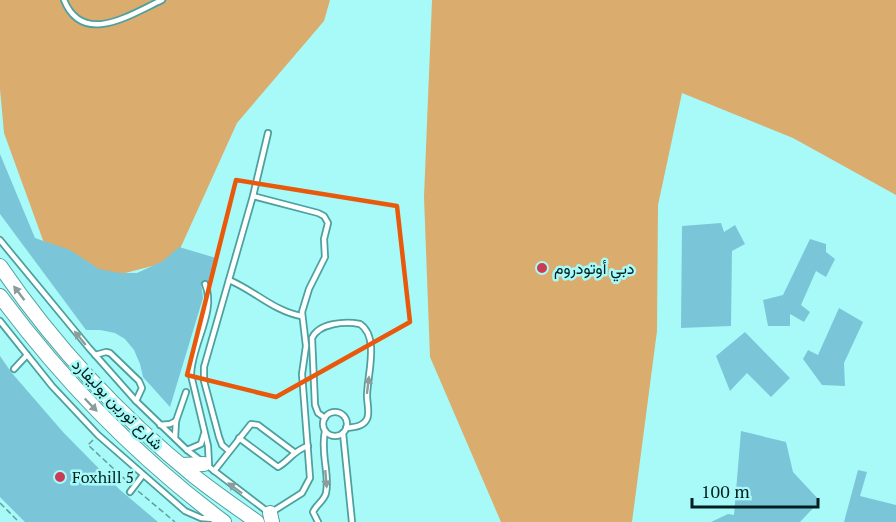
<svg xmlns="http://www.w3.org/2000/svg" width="896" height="522" font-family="'PT Serif',Vazirmatn,serif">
  <rect width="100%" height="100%" fill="#a8faf9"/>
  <!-- grass -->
  <g fill="#daac6e">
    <path d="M0,0H330L324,21L237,123L175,260L110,277L44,243L4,133L0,89Z"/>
    <path d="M432,0H896V195L793,138L682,93L658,205L657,331L632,522H501L430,357L424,197Z"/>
  </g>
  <!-- building -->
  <g fill="#7ac6d8">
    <path d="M0,154L35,238L70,250L99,269L120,273H137L163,261L179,247L216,258L209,282L204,280L201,282L203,298L170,407L143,377L140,364L134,350L125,339L115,333L100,330H86L0,214Z"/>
    <path d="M721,223L724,232L735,225L745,244L732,251L731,326L681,328L682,226Z"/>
    <path d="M810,239L826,244V252L835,259L826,277L816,271L801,305L810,312L804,322L790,314V326H768L763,300L783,295Z"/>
    <path d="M839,308L863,322L844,363L845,386L822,385L803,359L808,350L818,355Z"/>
    <path d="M745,332L790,378L771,397L747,373L730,391L716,356Z"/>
    <path d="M0,356L11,372L63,432L119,489L158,522H25L0,497Z"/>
    <path d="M741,431L786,442L793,472L820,501L800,522H711L728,514L734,515Z"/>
    <path d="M858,470L867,472L860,496L896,505V522H844Z"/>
  </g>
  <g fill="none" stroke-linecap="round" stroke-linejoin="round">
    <defs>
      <g id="lane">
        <path d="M64,0C83,47 131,14 162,0"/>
        <path d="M253,196L318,213L324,216L328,223L324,239L325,257L309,289L302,312L306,346L302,374L310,478L302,493L272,512"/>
        <path d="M0,240L89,348L136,401L187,450L268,512"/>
        <path d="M229,280C255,291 274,311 301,316"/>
        <path d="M205,284C217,311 191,346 191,375L208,446L209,465"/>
        <path d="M0,321L52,386L98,435L185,511L201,518L214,519"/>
        <path d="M95,355L106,352L110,353L139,381L142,388L136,401"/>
        <path d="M14,369L27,355"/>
        <circle cx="335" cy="424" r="12"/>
        <path d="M325,418L318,413L315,405L312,338C319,323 345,321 360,324C380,337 367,376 367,396C367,403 370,413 367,419C363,427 354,427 346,428"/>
        <path d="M160,425L170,424L176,421"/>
        <path d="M343,433L352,522"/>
        <path d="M175,438L176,421L186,392"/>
        <path d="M239,438L278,467C289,461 294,450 308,446"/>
        <path d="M187,450L201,444L204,434"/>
        <path d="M229,451L222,445L219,437L204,381V367L253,196L268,133"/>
        <path d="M214,471L251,424L258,425L294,452"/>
        <path d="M130,492L143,475"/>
        <path d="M318,522L313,512C316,505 324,501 326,493C330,474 320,453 325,431"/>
      </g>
      <g id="secondary">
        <path d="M0,266C54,345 120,416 194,476C214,492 236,507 257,522"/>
        <path d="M0,296C64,382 138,458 224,522"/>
        <path d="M182,465L204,464"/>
        <path d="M270,513L272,522"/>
      </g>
    </defs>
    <!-- lane casing -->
    <use href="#lane" stroke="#4ea09f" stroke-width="8"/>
    <!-- secondary casing -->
    <use href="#secondary" stroke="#4ea09f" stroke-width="16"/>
    <!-- path -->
    <g stroke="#629f9f" stroke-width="1.5" stroke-dasharray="6 3" stroke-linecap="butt">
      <path d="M93,440L88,445L128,482"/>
      <path d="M138,491L175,522"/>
      <path d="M0,503L19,522"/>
    </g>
    <!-- lane -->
    <use href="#lane" stroke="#fff" stroke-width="4.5"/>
    <!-- secondary -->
    <use href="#secondary" stroke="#fff" stroke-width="14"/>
  </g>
  <!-- one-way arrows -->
  <defs><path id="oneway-solid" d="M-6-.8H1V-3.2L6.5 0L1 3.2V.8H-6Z" transform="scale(1.5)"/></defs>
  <g fill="#8c9b9b">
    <use href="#oneway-solid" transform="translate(19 293) rotate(-127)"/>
    <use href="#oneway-solid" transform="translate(80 338) rotate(-129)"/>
    <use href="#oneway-solid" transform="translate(368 385) rotate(-83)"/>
    <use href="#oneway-solid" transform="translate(91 405) rotate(46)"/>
    <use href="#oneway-solid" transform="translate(326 479) rotate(85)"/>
    <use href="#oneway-solid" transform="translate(235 488) rotate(-143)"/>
  </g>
  <!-- marked area -->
  <path fill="none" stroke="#e8590c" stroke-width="4.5" stroke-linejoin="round" d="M236,180L397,206L410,322L276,397L187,375Z"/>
  <!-- markers -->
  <g fill="#cb3b56" stroke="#a8faf9" stroke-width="2">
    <circle cx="542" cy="268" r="6"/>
    <circle cx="60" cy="477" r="6"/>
  </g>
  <g text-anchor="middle" stroke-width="5" stroke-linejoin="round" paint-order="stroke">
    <!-- poi labels -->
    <g font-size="16" fill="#002020" stroke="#a8faf9" text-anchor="start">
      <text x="554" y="274">دبي أوتودروم</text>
      <text x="72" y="483">Foxhill 5</text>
    </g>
    <!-- street labels -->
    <g font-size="16" fill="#002020" stroke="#a8faf9">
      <text transform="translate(118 404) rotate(45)" y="6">شارع تورين بوليفارد</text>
    </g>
  </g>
  <!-- scale -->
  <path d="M692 498v9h126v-9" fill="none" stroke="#002020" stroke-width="3"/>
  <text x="701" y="498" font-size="18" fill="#002020" stroke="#a8faf9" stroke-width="4.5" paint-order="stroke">100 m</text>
</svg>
